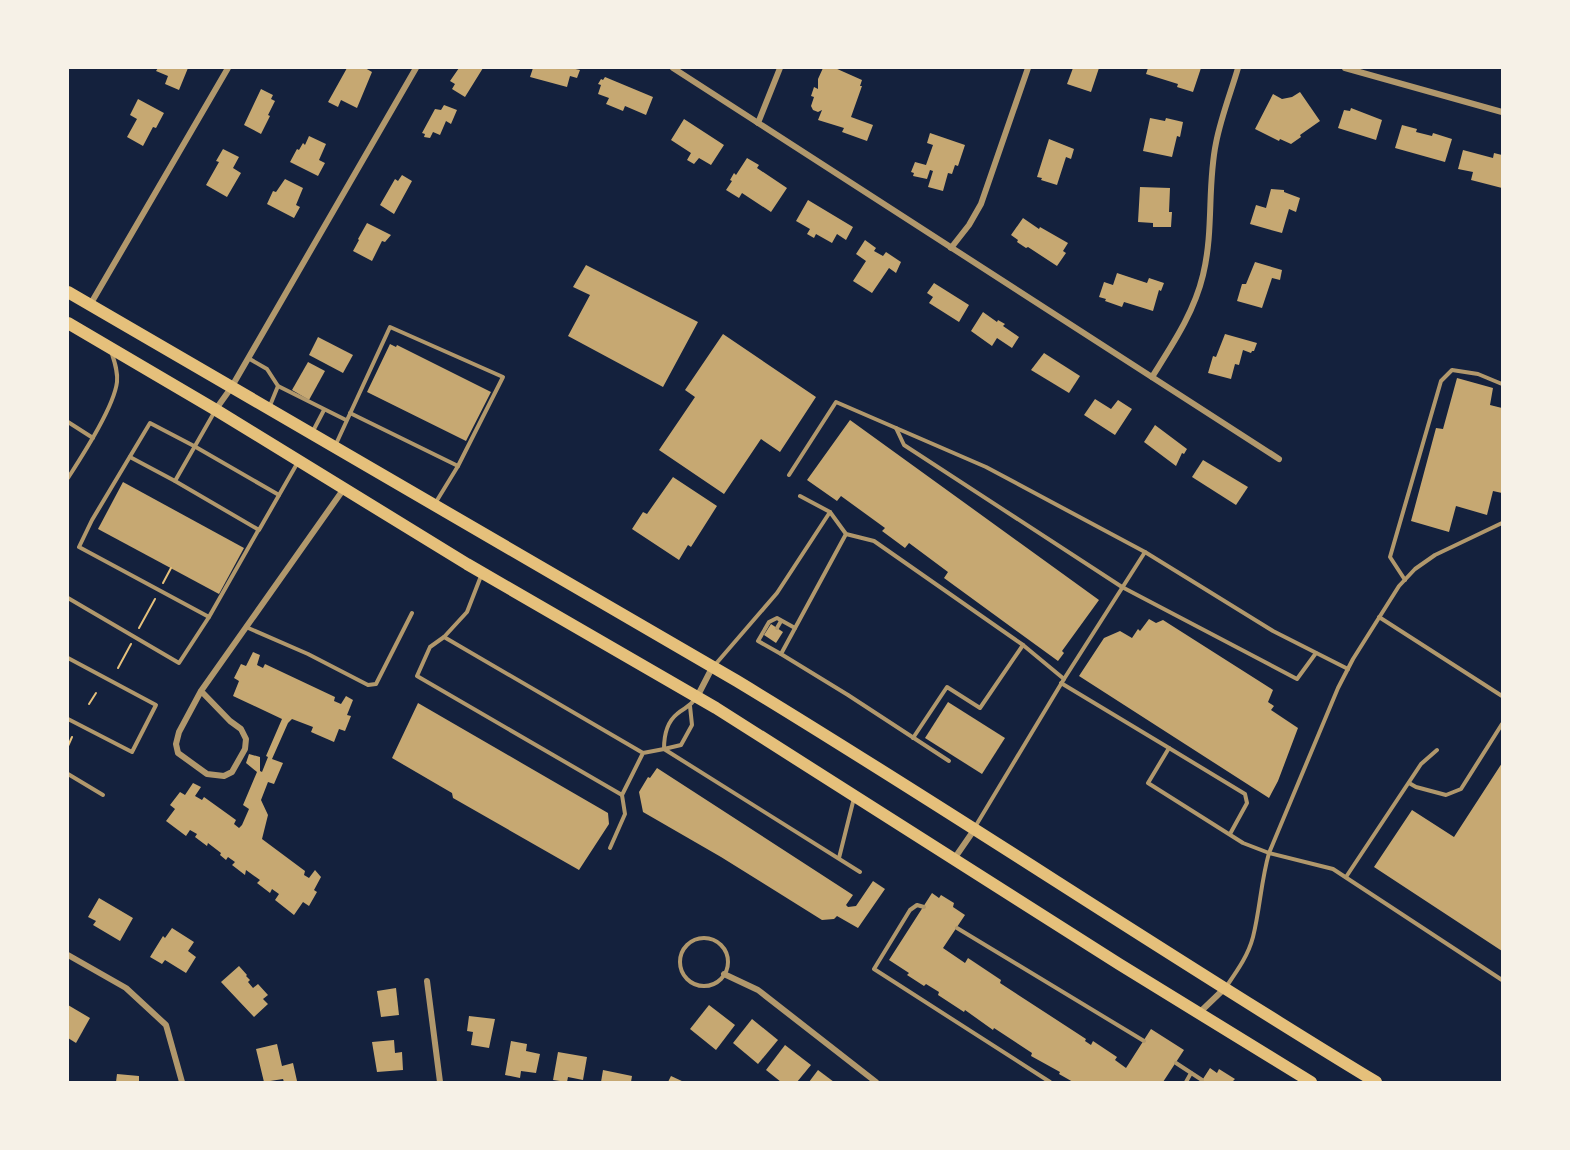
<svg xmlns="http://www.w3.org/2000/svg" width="1570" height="1150" font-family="'Space Grotesk',sans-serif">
  <rect width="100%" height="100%" fill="#14213d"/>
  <!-- building -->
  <g fill="#c6a872">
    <path d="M158,68H188L179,90L165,84L168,76L156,71Z"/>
    <path d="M347,68H365L372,72L357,108L341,100L338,107L328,102Z"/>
    <path d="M459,68H483L465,97L452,89L455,84L450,81Z"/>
    <path d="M533,68H571L580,70L577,78L570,76L567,87L530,77Z"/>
    <path d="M823,68H835L862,80L860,86H862L851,117L873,125L867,141L842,132L844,128L818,120L822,110L818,112L813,110L811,106L814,97L811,96L814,87L818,89V79Z"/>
    <path d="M1073,68H1099L1091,92L1067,84Z"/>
    <path d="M1148,68H1201L1193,92L1177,87L1178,84L1146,74Z"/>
    <path d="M605,77L653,97L646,115L625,106L623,111L606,104L609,98L598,94L601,85L598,84L601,79L603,80Z"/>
    <path d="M261,89L273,95L271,99L275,101L268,115L270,116L261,134L244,125Z"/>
    <path d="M1300,92L1320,121L1300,135L1301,137L1291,144L1280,139L1279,141L1255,129L1273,94L1282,99L1292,97Z"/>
    <path d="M138,99L164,113L156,128L153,127L143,146L127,137L137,119L130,115Z"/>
    <path d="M444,105L457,110L451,124L446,121L440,135L433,132L430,138L424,137L425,134L422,133L435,109L441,110Z"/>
    <path d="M1351,108L1382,120L1376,140L1338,128L1344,110L1350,111Z"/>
    <path d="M1150,118L1165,121L1166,118L1183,122L1180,137L1177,136L1172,157L1143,151Z"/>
    <path d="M684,119L724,145L711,165L699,158L694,164L687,160L691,153L671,140Z"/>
    <path d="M1402,125L1417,129L1416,132L1432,136L1433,133L1452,139L1445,162L1395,148Z"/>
    <path d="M930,133L965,145L958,166L955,165L952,174L948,173L943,191L928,187L933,171L930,170L927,179L913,176L914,173L911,172L915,162L926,165L933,145L927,143Z"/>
    <path d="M309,136L326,144L319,160L325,163L318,176L290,162L297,149L299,150L303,143L305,145Z"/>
    <path d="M1049,139L1074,149L1071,159L1066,157L1057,185L1041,180L1042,178L1037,177Z"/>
    <path d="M223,149L239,157L233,168L241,173L227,197L206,185L219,162L216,161Z"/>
    <path d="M1463,150L1493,158L1494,153L1502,155V188L1471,180L1473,172L1458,169Z"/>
    <path d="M747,158L759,165L757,168L787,188L771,212L742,193L739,198L726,190L732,181L730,180L734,173L736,175Z"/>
    <path d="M402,175L412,181L394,214L380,205L395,179L398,181Z"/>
    <path d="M285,179L303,188L296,205L300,207L294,218L267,204L273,191L276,192Z"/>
    <path d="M1140,187L1170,188L1169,212H1172L1171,227H1153V223L1138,222Z"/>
    <path d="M1271,189L1284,190V192L1300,198L1296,212L1289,209L1282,233L1250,224L1256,205L1266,208Z"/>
    <path d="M808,200L853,227L846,240L837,234L832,243L816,234L814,238L807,234L810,229L796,221Z"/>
    <path d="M1023,218L1039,229L1040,227L1068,243L1063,251L1066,253L1057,266L1028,247L1026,248L1017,242L1018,240L1011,235Z"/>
    <path d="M367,223L391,235L385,242L382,241L372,261L353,251L359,240L358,239Z"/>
    <path d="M865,240L876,248L874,251L883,256L886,252L901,262L896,273L889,268L872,293L853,281L866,261L856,254Z"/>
    <path d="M1255,262L1282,270L1280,280L1272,278L1262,308L1237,301L1242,284H1246Z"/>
    <path d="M586,265L698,322L663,387L568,336L590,295L573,287Z"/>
    <path d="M1117,273L1147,283L1149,278L1164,283L1161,291L1159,290L1153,311L1124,302L1122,307L1105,301L1106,299L1099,297L1104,282L1113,285Z"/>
    <path d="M934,283L969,305L959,322L929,303L933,297L927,293Z"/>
    <path d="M983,312L997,322L998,320L1005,324L1003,326L1019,337L1012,348L997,338L992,346L971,331Z"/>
    <path d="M723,334L816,397L780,452L761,439L724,494L659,450L695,397L685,390Z"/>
    <path d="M1225,334L1257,343L1254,351H1252L1251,353L1243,350L1239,365L1235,364L1231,379L1208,373L1213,356L1216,357Z"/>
    <path d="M318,337L353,355L343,373L309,355Z"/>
    <path d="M390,344L396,347L397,345L491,392L466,441L367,392Z"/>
    <path d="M1044,353L1080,376L1069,393L1031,370Z"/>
    <path d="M308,362L325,371L309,400L292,390Z"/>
    <path d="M1457,378L1493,388L1490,405L1502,408V493L1493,491L1487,515L1456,506L1449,532L1411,521L1436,428L1443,429Z"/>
    <path d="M1095,399L1111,409L1118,400L1132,409L1115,435L1084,415Z"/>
    <path d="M850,420L1099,600L1062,651L1064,653L1058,661L944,578L948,572L909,543L905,548L882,531L885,528L841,496L837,501L807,480Z"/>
    <path d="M1155,425L1187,449L1184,454L1182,453L1176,466L1144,442Z"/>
    <path d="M1203,460L1248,487L1236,505L1192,477Z"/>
    <path d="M673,477L717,506L691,547L688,545L679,560L632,529L643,512L647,514Z"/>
    <path d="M123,482L244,548L219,594L98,529Z"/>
    <path d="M1149,619L1156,623L1163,620L1273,690L1268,702L1274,706L1271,710L1298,728L1278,781L1269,798L1079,676L1104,638L1120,631L1132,638L1138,629L1140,631Z"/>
    <path d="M771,624L783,632L776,643L764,635Z"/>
    <path d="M253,652L260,655L257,665L263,668L265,664L335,697L334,701L341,704L346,696L353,700L347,715L351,716L345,731L339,729L334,742L311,732L313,727L292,719L288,723L272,759L283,763L274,784L268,782L261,800L268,815L262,839L305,871L304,875L309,878L315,870L321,877L314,890L317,892L309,906L303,902L294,915L275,900L279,894L272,889L270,893L257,883L260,880L246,870L245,875L232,865L235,862L228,857L226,860L220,855L221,853L208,843L207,846L195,837L197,834L190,830L186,836L166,821L175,809L170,805L180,792L185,795L193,783L201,787L195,796L202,800L204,797L236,820L234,824L239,828L242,825L249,809L243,805L257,772L246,763L249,754L260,757V771L262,772L268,757L266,756L282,719L233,696L239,681L234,678L241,664L246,666Z"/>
    <path d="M948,702L1005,738L982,774L925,738Z"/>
    <path d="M418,703L608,813L609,824L579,870L453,798L452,793L392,758Z"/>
    <path d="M1502,763V951L1374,867L1412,810L1454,837Z"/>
    <path d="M657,768L853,895L846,905L848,907L856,906L873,881L885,889L858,928L837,916L834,919L822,920L721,857L643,812L639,792L648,777L650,778Z"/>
    <path d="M932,893L939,898L941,895L954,903L953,907L965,915L943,948L965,963L968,958L1001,980L1000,983L1086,1039L1085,1041L1091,1045L1093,1041L1117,1057L1115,1060L1126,1068L1151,1029L1184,1050L1163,1082H1073L1059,1074L1060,1072L1031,1056L1032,1053L994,1028L993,1030L965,1010L964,1012L938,995L939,992L926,984L924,986L907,975L909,973L889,960Z"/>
    <path d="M99,898L133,918L120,941L93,925L96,921L88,917Z"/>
    <path d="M172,928L194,942L188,951L196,957L186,973L165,960L162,964L150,957L163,936L165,938Z"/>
    <path d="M239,966L247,975L246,976L250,980L248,982L253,988L258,984L268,995L263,999L268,1004L254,1017L221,982Z"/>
    <path d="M396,988L399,1015L381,1017L377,991Z"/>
    <path d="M68,1005L90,1018L76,1043L68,1038Z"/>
    <path d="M709,1005L735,1025L716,1050L690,1029Z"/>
    <path d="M469,1016L495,1019L489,1048L471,1045L473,1032L467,1031Z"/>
    <path d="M752,1019L778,1040L758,1064L733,1043Z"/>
    <path d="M394,1040L395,1053L402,1052L403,1070L377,1072L372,1042Z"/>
    <path d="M511,1041L527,1044L526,1051L540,1054L536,1073L521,1071L520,1078L505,1075Z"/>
    <path d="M277,1044L282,1066L293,1063L297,1081L284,1082L283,1079L264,1082L256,1049Z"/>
    <path d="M785,1045L811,1065L797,1082H781L766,1070Z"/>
    <path d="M558,1052L587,1057L583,1080L568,1077L567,1082L553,1080Z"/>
    <path d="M1210,1068L1217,1073L1219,1069L1235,1079L1232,1082H1201Z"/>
    <path d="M603,1070L632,1076L631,1082H601Z"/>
    <path d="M818,1070L834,1082H809Z"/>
    <path d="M117,1074L139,1076V1082H116Z"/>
    <path d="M671,1076L684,1082H668Z"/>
  </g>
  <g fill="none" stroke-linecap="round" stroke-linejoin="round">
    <!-- path -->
    <g stroke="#e5c07b" stroke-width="2">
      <path d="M163,583L171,568"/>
      <path d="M139,628L155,599"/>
      <path d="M118,668L131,644"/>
      <path d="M89,704L96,693"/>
      <path d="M68,746L72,737"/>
    </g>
    <!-- service -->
    <g stroke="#b1986c" stroke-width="4">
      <path d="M248,358L267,369L278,386L346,420"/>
      <path d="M269,408L278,386"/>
      <path d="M350,413L458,466"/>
      <path d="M68,422L93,438"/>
      <path d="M896,428L904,445L1122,587L1297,679L1316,653"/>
      <path d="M313,431L324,410"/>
      <path d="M336,444L390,327L503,377L458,466L436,502"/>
      <path d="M130,457L175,481L259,530L298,462"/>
      <path d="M789,475L836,402L986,467L1145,552"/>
      <path d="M68,478C82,456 114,407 117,382C118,372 115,363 112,354"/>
      <path d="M175,481L215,411"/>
      <path d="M800,496L830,512L846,534L874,541L1023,645L1064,679"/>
      <path d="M846,534L781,654L848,695L949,761"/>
      <path d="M1405,580L1390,557L1441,381L1452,370L1478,374L1502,384"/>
      <path d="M68,598L179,663L209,617L259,529"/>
      <path d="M209,617L79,547L92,520L150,423L194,446L279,495"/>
      <path d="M1379,617L1502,696"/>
      <path d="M246,627L308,654L368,685L376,684L412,613"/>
      <path d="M777,628L781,621"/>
      <path d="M444,637L467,612L481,576"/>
      <path d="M781,654L758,641L769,622L777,618L795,628"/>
      <path d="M68,658L156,705L132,752L68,719"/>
      <path d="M714,666L777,593L830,512"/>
      <path d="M1061,683L1169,748L1148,783L1243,843L1269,853L1333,869L1502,980"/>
      <path d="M690,706L692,725L681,745L664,749C664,737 667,722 677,714C685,707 689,708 696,698"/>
      <path d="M913,738L947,687L980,708L1023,645"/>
      <path d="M1169,748L1245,794L1247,803L1230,834"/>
      <path d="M643,753L444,637L430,647L417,676L622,795L643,753L664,749L860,872"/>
      <path d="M68,774L103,795"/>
      <path d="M1409,783L1416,787L1446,795L1461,789L1502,724"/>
      <path d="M975,827L1064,679L1145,552L1273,631L1348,669"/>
      <path d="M610,848L625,814L622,795"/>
      <path d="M839,858L854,798"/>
      <path d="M1346,877L1421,764L1437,750"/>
      <path d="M924,907L917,905L910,910L874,969L1050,1082"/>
      <path d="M957,928L1144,1041"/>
      <circle cx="704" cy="962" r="24"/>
      <path d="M1226,987C1237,971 1248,956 1253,937C1260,909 1261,881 1269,853L1338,688L1353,659L1399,586L1415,569L1435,555L1502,523"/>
      <path d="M1176,1063L1202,1080"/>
      <path d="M1186,1082L1191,1073"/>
    </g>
    <!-- minor -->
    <g stroke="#b1986c" stroke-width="6">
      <path d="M673,68L1279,459"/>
      <path d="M1345,68L1502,112"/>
      <path d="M758,123L780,68"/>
      <path d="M951,248L969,225L981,204L1028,68"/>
      <path d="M90,305L228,68"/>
      <path d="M1152,377C1172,345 1194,313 1203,275C1214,230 1207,186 1216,143C1221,117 1231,92 1238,68"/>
      <path d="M216,409L231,388L416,68"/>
      <path d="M201,691L230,721L241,729L246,739L245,749L232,772L224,776L207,774L178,753L176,744L179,732L201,691L343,490"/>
      <path d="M697,697L713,666"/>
      <path d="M954,859L974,830"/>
      <path d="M68,955L126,988L166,1025L182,1082"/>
      <path d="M724,974L758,990L876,1082"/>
      <path d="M427,981L440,1082"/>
      <path d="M1199,1013L1224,989"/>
    </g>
    <!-- primary -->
    <g stroke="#e5c07b" stroke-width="12">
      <path d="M68,292L737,681C952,811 1161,952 1376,1082"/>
      <path d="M68,323L216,410L467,564L716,708L1119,964L1311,1082"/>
    </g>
  </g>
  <!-- border -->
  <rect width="1570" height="1150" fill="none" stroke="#f6f1e7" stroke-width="138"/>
</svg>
